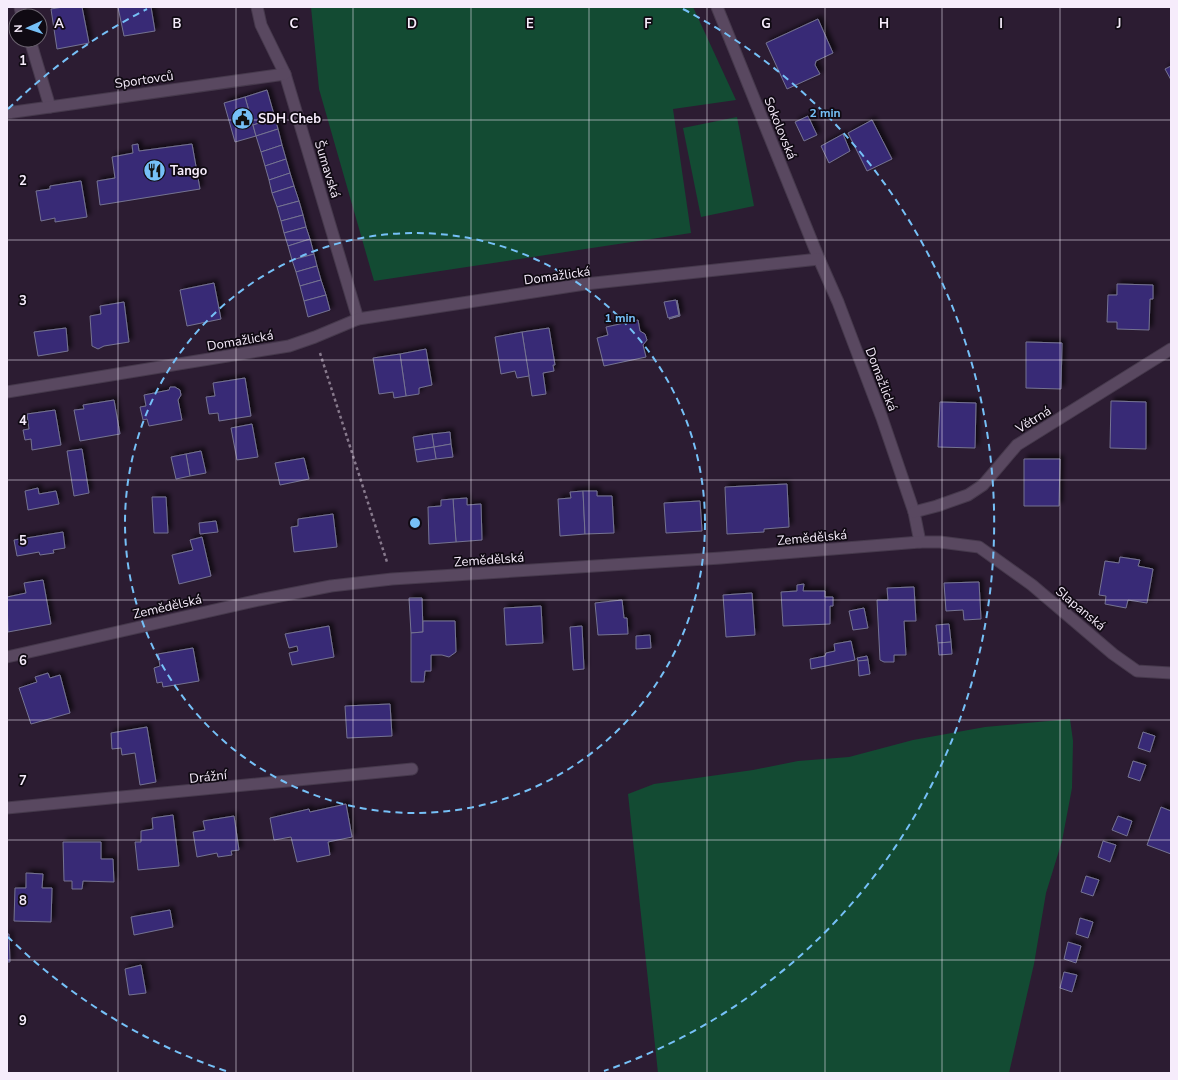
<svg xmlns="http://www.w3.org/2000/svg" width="1178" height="1080" font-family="'Nunito Sans',sans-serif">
  <defs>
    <filter id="shadow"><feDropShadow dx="3.5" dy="-3.5" stdDeviation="2" flood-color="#0009"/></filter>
  </defs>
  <rect width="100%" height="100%" fill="#2c1c32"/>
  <!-- green -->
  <g fill="#134b33">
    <path d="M311,7H693L736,100L673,109L691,233L374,281L319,89Z"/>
    <path d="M737,117L754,206L701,217L683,128Z"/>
    <path d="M1070,719L1073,741L1072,788L1062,841L1046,893L1034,964L1009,1073H658L628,794L654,784L753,770L798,761L849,757L913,740L985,727Z"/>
  </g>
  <!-- building -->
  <g fill="#382a76" stroke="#757391" filter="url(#shadow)">
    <path d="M63,7H82L89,43L57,49L51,9Z"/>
    <path d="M118,7H151L155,31L124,36Z"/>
    <path d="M818,19L833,53L816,61L815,65L820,74L787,89L766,43Z"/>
    <path d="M1171,66V80L1165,69Z"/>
    <path d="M267,90L275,118L253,125L245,97Z"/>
    <path d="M245,97L256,136L235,142L224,103Z"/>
    <path d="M808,116L817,135L804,141L795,122Z"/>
    <path d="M275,118L278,129L256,136L253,125Z"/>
    <path d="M872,120L892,159L867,171L848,133Z"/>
    <path d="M278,129L282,145L261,152L256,136Z"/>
    <path d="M843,134L850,151L829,163L821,146Z"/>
    <path d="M138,144L139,151L192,144L200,189L100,205L97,181L115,178L112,157L133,153L132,145Z"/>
    <path d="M282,145L286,159L265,166L261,152Z"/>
    <path d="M286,159L290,173L269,180L265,166Z"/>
    <path d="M290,173L294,186L272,193L269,180Z"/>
    <path d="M81,181L87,217L55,222V218L41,221L36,191L50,189V186Z"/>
    <path d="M294,186L299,201L277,207L272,193Z"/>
    <path d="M299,201L303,215L281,221L277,207Z"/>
    <path d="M303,215L306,227L284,233L281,221Z"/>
    <path d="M306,227L310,239L288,246L284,233Z"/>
    <path d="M310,239L314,254L292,260L288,246Z"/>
    <path d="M314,254L317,266L296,272L292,260Z"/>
    <path d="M317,266L321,280L300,286L296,272Z"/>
    <path d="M321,280L326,295L304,301L300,286Z"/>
    <path d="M214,283L221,319L187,326L180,290Z"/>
    <path d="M1117,284L1153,285V299H1150L1149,330L1117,329V322H1107L1108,295H1117Z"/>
    <path d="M326,295L330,310L308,317L304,301Z"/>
    <path d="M676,300L679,315L668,318L664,302Z"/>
    <path d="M677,300L680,316L669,319L679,315Z"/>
    <path d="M124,302L129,342L104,346L98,349L92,346L90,316L101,314L100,306Z"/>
    <path d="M638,320L640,331L645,334L647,340L643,345L646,357L604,366L597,338L608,335L606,327Z"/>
    <path d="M66,328L68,351L38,356L34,332Z"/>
    <path d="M549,328L555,365H553L554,371L543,373L546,394L532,396L522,332Z"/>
    <path d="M522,332L529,376L517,378L515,371L501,374L495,337Z"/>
    <path d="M1026,342L1062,343L1061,389L1026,388Z"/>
    <path d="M426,349L432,385L419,388V394L406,396L400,354Z"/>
    <path d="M400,354L406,396L394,398L393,392L379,394L373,358Z"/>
    <path d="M245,378L251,416L219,421L218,413L209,414L206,397L215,396L213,383Z"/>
    <path d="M170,387H175L180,390L181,395L178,400L182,420L149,426L147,419L143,420L140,407L146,406L144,395L169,390Z"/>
    <path d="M114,400L120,434L80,441L74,410L84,409L83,405Z"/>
    <path d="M1111,401L1146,402V449L1110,448Z"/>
    <path d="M940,402L976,403L975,448L938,447Z"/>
    <path d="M55,410L61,445L32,450L31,439L25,440L23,430L29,429L27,414Z"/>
    <path d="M252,424L258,457L237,460L231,428Z"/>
    <path d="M450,432L451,444L434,447L432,434Z"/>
    <path d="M432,434L434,447L415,450L413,437Z"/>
    <path d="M451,444L453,457L436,459L434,447Z"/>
    <path d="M434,447L436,459L417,462L415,450Z"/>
    <path d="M82,449L89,493L74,496L67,451Z"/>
    <path d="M201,451L206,473L190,476L186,454Z"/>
    <path d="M186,454L190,476L176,479L171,457Z"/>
    <path d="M304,458L309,479L280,485L275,463Z"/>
    <path d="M1024,459H1060L1059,506H1024Z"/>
    <path d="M787,484L789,527L764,529V532L727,534L725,487Z"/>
    <path d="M38,488L39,494L56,491L59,504L28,510L25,491Z"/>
    <path d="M583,491L585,534L560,536L558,499L571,498L570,492Z"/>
    <path d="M583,491H597V496H612L614,533L585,534Z"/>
    <path d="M152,497H166L168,533H154Z"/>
    <path d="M467,498V505L481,504L482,540L456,542L453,499Z"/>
    <path d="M453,499L456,542L429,544L428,507L441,506V500Z"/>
    <path d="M700,501L702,531L666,533L664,503Z"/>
    <path d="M333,514L337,547L294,552L291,527L298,526V519Z"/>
    <path d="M216,521L218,532L200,534L199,523Z"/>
    <path d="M63,532L65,548L53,550L54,553L40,555L39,552L17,556L14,540Z"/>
    <path d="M202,537L211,576L179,584L172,555L193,550L190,540Z"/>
    <path d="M1120,557L1140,560L1138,566L1153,569L1147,603L1128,600L1126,608L1105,604L1106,596L1099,595L1105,561L1119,563Z"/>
    <path d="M43,580L51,624L8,632L7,597L26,593L24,583Z"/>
    <path d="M979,582L981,619L964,620L963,610L946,611L944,583Z"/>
    <path d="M804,584L803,591H825V597H833V606H830V624L783,626L781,592L797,591V585Z"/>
    <path d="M914,587L916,621H904L906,655H894V662H884L880,660L877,600H888L887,588Z"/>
    <path d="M752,593L755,635L726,637L723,595Z"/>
    <path d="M409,598H422L423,632L411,633Z"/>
    <path d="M622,600L624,618H627L628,634L598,635L595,603Z"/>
    <path d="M541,606L543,643L506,645L504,608Z"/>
    <path d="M864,608L868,628L853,630L849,611Z"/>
    <path d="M423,621H455L456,652L449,657L442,655H431V671H425L424,682H411V633L423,632Z"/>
    <path d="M949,624L951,642L938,643L936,625Z"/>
    <path d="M329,626L334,657L292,665L289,653L298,651L297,646L289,648L285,634Z"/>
    <path d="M582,626L584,669L573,670L570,627Z"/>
    <path d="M650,635L651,648L636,649V636Z"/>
    <path d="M851,641L855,660L811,669L810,659L825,656L826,653L835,651L834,644Z"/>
    <path d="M951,642L952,654L939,655L938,643Z"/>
    <path d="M193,648L199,681L163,687L162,682L157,683L154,668L160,666L158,654Z"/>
    <path d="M867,656L868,660L858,661L857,658Z"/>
    <path d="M868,660L870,674L859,676L858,661Z"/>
    <path d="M48,673L50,678L60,675L70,713L31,724L19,688L37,682L35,677Z"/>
    <path d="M390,704L392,736L347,738L345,706Z"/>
    <path d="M147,727L156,782L140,785L135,753L122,755L121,748L112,749L111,733Z"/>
    <path d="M1143,732L1155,736L1150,752L1138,748Z"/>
    <path d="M1133,761L1146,765L1140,781L1128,777Z"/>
    <path d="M346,804L352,837L328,842L330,855L297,862L291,837L274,840L270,818L309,809L310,812Z"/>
    <path d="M1161,807L1171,811V854L1147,845Z"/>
    <path d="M173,815L179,866L138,870L135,842H141V831L153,829L152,818Z"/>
    <path d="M234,816L239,850L231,851L232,855L218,857L217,853L197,857L193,832L205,830L203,821Z"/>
    <path d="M1118,816L1132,821L1127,836L1112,830Z"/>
    <path d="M1103,841L1116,845L1110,862L1098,857Z"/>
    <path d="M63,842H101V859H113L114,882L83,881L82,889H72V881H64Z"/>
    <path d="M26,873L43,874L42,888H52L51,922L14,921L15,888H26Z"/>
    <path d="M1086,876L1099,880L1093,896L1081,892Z"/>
    <path d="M170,910L173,927L134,935L131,917Z"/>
    <path d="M1080,918L1093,922L1088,938L1076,934Z"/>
    <path d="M7,934H9L10,962H7Z"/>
    <path d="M1068,942L1081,946L1076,963L1064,959Z"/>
    <path d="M141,965L146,993L129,995L125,969Z"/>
    <path d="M1064,972L1077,975L1072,992L1060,988Z"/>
  </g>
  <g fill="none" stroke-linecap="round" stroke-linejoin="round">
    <defs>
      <g id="minor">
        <path d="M20,7L22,16"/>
        <path d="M257,7L261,25L285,74L358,319"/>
        <path d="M717,7L819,259L838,302L882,418L914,512L920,542"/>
        <path d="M30,40L50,107"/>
        <path d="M7,113L285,74"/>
        <path d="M7,392L289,346L315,337L358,319L585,284L819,259"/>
        <path d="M914,512L937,506L968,495L983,485L1017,445L1171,349"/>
        <path d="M7,808L412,769"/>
      </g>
      <path id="tertiary" d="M7,657L259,600L331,586L392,579L721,558L920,542H940L979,547L1032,585L1113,654L1137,671L1171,673"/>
    </defs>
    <!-- minor casing -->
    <use href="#minor" stroke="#46394c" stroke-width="13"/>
    <!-- tertiary casing -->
    <use href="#tertiary" stroke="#46394c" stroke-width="13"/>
    <!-- path -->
    <path stroke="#87798c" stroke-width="2.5" stroke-dasharray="3 3" stroke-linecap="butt" d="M320,353L387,562"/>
    <!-- minor -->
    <use href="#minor" stroke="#594860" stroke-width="11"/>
    <!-- tertiary -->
    <use href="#tertiary" stroke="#594860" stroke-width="11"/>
  </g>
  <!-- grid -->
  <path fill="none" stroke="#f6ecfb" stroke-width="1" stroke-opacity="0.55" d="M118,7V1073M236,7V1073M353,7V1073M471,7V1073M589,7V1073M707,7V1073M825,7V1073M942,7V1073M1060,7V1073M7,120H1171M7,240H1171M7,360H1171M7,480H1171M7,600H1171M7,720H1171M7,840H1171M7,960H1171"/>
  <!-- distance rings -->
  <g fill="none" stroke="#76c0f7" stroke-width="2" stroke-dasharray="7 5">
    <circle cx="415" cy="523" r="290"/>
    <path d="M226 1071A580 580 0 0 1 8 937M8 109A580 580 0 0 1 147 9M683 9A580 580 0 0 1 604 1071"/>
  </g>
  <!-- icons -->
  <defs>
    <symbol id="civic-disc" viewBox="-11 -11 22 22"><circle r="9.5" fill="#76c0f7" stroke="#100a13"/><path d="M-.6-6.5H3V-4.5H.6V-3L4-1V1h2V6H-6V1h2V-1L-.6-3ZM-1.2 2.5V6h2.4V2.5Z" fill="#111"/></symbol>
    <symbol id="restaurant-disc" viewBox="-11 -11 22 22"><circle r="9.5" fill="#76c0f7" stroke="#100a13"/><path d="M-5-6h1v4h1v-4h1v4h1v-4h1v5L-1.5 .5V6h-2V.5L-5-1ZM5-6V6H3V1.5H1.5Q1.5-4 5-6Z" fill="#111"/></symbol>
  </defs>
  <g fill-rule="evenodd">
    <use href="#civic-disc" x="230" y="106" width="25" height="25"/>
    <use href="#restaurant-disc" x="142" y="158" width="25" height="25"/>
  </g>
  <g text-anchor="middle" stroke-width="3.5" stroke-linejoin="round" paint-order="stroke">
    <!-- street labels -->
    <g font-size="13" fill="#f6ecfb" stroke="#100a13">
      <text transform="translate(144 79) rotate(-8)" y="5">Sportovců</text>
      <text transform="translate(781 128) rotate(68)" y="5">Sokolovská</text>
      <text transform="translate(328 169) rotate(73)" y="5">Šumavská</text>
      <text transform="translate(557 275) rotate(-8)" y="5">Domažlická</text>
      <text transform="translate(240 340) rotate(-10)" y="5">Domažlická</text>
      <text transform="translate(882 379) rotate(69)" y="5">Domažlická</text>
      <text transform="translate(1033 419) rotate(-32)" y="5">Větrná</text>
      <text transform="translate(812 537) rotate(-5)" y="5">Zemědělská</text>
      <text transform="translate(489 559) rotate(-4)" y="5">Zemědělská</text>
      <text transform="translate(167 606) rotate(-13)" y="5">Zemědělská</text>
      <text transform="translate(1081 608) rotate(40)" y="5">Slapanská</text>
      <text transform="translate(208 776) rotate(-6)" y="5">Drážní</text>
    </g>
    <!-- poi labels -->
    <g font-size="13" font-weight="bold" fill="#f6ecfb" stroke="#100a13" text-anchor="start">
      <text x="258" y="123">SDH Cheb</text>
      <text x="170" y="175">Tango</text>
    </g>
  </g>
  <g font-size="13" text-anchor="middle" font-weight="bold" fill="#f6ecfb" stroke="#100a13" stroke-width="3.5" stroke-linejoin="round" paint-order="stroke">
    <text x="59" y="28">A</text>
    <text x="177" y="28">B</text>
    <text x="294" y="28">C</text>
    <text x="412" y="28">D</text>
    <text x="530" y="28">E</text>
    <text x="648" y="28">F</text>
    <text x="766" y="28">G</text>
    <text x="884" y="28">H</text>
    <text x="1001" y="28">I</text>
    <text x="1119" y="28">J</text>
    <text x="23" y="65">1</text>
    <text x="23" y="185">2</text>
    <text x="23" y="305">3</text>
    <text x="23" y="425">4</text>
    <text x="23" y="545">5</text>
    <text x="23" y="665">6</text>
    <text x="23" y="785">7</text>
    <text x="23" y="905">8</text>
    <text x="23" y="1025">9</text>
  </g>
  <circle cx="415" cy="523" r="6" fill="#76c0f7" stroke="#100a13" stroke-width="2"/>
  <g font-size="12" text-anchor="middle" font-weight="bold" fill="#76c0f7" stroke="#100a13" stroke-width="3.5" stroke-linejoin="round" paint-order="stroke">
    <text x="825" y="117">2 min</text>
    <text x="620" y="322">1 min</text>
  </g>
  <!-- border -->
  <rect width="1178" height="1080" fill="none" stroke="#f6ecfb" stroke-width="16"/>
  <!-- north arrow -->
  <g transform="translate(28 28) rotate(267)"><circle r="19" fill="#100a13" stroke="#6c6470"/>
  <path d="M0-3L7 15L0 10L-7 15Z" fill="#76c0f7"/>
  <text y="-6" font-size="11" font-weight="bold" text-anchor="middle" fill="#f6ecfb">N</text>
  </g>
</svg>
